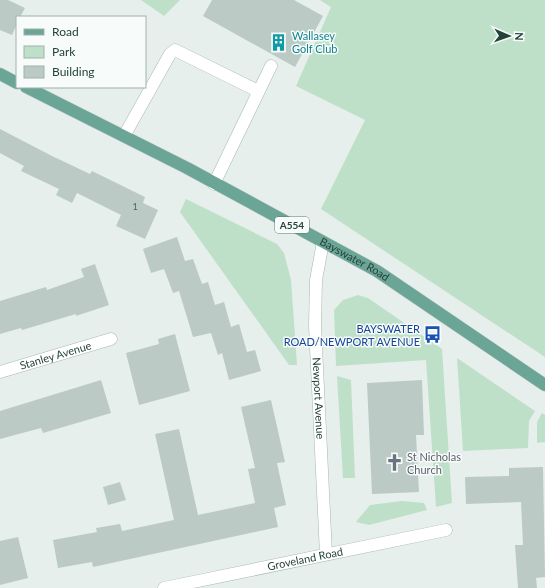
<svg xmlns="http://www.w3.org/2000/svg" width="545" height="588" font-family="Lato,sans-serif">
  <rect width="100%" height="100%" fill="#e6efeb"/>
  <!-- green -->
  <g fill="#bfe0c8">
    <path d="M141,0H180L164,16Z"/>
    <path d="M320,0H545V357L321,209L365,120L296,86L331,7Z"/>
    <path d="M186,199L277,244L284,253L291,280L297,365H289L180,212Z"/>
    <path d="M358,295L368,298L442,349L452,503L436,507L426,360L336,366L334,310L343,300Z"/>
    <path d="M457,358L535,411L529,421L528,448L463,451Z"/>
    <path d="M337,376L351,380L355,478H343Z"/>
    <path d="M542,413L545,415V442L537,443V422Z"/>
    <path d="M402,501L424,503L427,510L369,525L356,522L370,505Z"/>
  </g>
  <!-- building -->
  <g fill="#bbcac4">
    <path d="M0,0H8L25,8L20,17H17V24L12,35L0,30Z"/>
    <path d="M212,0H294L323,16L295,67L203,16Z"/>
    <path d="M0,129L52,156L90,174L92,171L145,197L143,203L158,210L145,239L116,226L121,215L77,193L72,203L56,195L59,189L21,171L24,166L0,153Z"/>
    <path d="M177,237L185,261L193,259L202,284L208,282L215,305L224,302L231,327L239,324L247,352L255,350L261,371L229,380L222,353L218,355L211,333L193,337L179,291L173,293L164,269L151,273L143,249Z"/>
    <path d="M95,264L109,305L76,316V314L22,330L21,328L0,334V301L46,287L47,290L84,277L81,269Z"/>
    <path d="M175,334L190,391L139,405L126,353L159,344L158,339Z"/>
    <path d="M101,380L111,413L43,433L41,428L0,439V411Z"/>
    <path d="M422,380L424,435H416L419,492L372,494L367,383Z"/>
    <path d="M271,400L285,462L277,463L286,505L274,508L278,527L93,567L92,562L58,568L53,540L97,532L96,528L120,524L122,531L174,520L155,434L179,429L198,515L255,503L248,469L255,468L241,407Z"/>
    <path d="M543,467L545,577L536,578L537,588H518L515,545H523L521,502L466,504L465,477L509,476V468Z"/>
    <path d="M120,482L126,500L108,505L103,487Z"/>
    <path d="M18,537L28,578L0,585V541Z"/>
  </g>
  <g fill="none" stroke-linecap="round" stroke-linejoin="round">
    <defs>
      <g id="minor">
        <path d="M124,136L170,54L175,50L258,91"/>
        <path d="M214,184L271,66"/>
        <path id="s1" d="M323,242L316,280L315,326L326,554"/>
        <path id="s2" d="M0,372L111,339"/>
        <path id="s3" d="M164,588L446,530"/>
      </g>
      <g id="major">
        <path d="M0,74L17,83"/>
        <path id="s4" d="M26,87L187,168L377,271L545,385"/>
      </g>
    </defs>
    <!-- minor casing -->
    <use href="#minor" stroke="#a8b8b2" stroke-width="13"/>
    <!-- major casing -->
    <use href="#major" stroke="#c2cac8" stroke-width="13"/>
    <!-- minor -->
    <use href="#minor" stroke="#fff" stroke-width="12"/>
    <!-- major -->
    <use href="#major" stroke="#6aa596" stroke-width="12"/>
  </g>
  <!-- icons -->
  <defs>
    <symbol id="building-bare" viewBox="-9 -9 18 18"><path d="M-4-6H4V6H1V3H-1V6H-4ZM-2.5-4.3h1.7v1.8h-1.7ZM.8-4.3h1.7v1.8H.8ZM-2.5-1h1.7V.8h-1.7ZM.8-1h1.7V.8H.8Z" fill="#0f9aa8" stroke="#f7fbf9" stroke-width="2.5" paint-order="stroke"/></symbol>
    <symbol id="bus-bare" viewBox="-9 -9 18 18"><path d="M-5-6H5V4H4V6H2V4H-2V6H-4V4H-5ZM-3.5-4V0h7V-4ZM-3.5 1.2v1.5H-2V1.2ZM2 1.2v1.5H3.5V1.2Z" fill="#1a4fb4" stroke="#f7fbf9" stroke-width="2.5" paint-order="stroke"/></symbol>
    <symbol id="church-bare" viewBox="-9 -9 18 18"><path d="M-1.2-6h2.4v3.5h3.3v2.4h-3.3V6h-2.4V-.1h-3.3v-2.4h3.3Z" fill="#6b7280" stroke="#f7fbf9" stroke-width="2.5" paint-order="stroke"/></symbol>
  </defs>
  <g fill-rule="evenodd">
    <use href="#building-bare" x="266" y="30" width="25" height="25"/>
    <use href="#bus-bare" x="420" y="322" width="25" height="25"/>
    <use href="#church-bare" x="382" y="450" width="25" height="25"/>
  </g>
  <g text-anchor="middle" stroke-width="3" stroke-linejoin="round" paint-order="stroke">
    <!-- number labels -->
    <g font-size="9" fill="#4a645c">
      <text x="135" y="210">1</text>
    </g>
    <!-- shield labels -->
    <rect fill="#f7fbf9" stroke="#637a73" stroke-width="1" x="275" y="217" width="34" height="16" rx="3"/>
    <g font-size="10" font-weight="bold" fill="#24423a">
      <text x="292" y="229">A554</text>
    </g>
    <!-- culture labels -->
    <g font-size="11" fill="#0d838f" stroke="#f7fbf9" text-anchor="start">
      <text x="292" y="40">Wallasey<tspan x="292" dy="13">Golf Club</tspan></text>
    </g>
    <!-- street labels -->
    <g font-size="11" fill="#24423a" stroke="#f7fbf9">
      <text dy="4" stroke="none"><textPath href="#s4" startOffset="371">Bayswater Road</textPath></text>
      <text dy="4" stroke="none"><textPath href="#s2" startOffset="58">Stanley Avenue</textPath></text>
      <text dy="4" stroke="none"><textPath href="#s1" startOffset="157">Newport Avenue</textPath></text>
      <text dy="4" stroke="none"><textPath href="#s3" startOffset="144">Groveland Road</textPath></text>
    </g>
    <!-- transit labels -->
    <g font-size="11" fill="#164399" stroke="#f7fbf9" text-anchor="end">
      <text x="420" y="333">BAYSWATER<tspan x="420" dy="13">ROAD/NEWPORT AVENUE</tspan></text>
    </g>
    <!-- worship labels -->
    <g font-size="11" fill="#5b616d" stroke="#f7fbf9" text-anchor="start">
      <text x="407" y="461">St Nicholas<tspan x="407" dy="13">Church</tspan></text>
    </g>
  </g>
  <!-- legend -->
  <rect x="16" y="16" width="130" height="72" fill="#f7fbf9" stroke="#a3b1ad"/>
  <rect x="24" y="29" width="20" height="6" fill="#6aa596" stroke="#a3b1ad"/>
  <text x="52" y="36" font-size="12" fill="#24423a">Road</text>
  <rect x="24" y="46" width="20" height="12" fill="#bfe0c8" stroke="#a3b1ad"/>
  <text x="52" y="56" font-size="12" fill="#24423a">Park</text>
  <rect x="24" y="66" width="20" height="12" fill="#bbcac4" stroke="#a3b1ad"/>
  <text x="52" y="76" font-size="12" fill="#24423a">Building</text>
  <!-- north arrow -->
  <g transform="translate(509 36) rotate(92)" stroke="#f7fbf9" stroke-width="3" paint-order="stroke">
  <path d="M0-3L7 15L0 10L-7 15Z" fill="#24423a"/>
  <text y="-6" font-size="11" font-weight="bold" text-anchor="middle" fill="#24423a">N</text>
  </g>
</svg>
